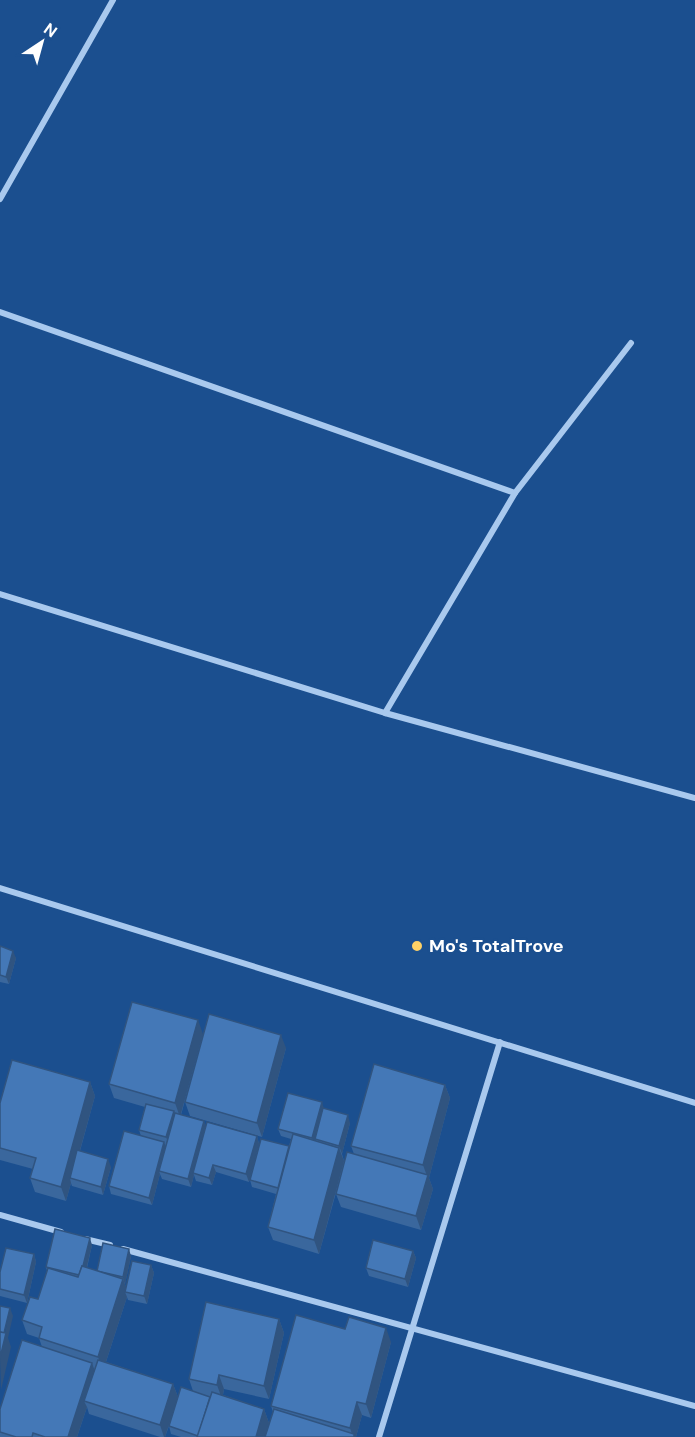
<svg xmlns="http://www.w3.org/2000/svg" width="695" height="1437" font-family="'DM Sans',sans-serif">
  <rect width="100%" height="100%" fill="#1b4f8f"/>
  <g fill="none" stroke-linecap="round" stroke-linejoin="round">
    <!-- street -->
    <g stroke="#a9c9ee" stroke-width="6">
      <path d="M0,199L113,0"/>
      <path d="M0,312L515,493"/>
      <path d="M0,594L385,713L695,798"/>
      <path d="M385,713L515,493L631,343"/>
      <path d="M0,888L695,1103"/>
      <path d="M0,1215L61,1232"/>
      <path d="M85,1239L110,1245"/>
      <path d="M123,1249L695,1406"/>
      <path d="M379,1437L500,1042"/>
    </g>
  </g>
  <!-- wall -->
  <g fill="#3a679d">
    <path d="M0,946L16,958L9,984L0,982Z"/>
    <path d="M203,1034L181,1115L206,1126L257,1136L259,1144L249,1182L216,1172L212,1185L196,1181L194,1175L191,1187L162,1179L160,1174L152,1205L111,1194L109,1186L141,1136L139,1130L145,1107L114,1098L109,1084Z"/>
    <path d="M286,1048L262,1137L190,1116L185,1102Z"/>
    <path d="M90,1082L95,1096L80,1151L111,1167L103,1195L72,1186L71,1183L66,1201L35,1192L30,1178L33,1169L0,1160V1103Z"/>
    <path d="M445,1085L450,1098L429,1178L433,1189L421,1230L341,1207L336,1194L342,1171L319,1254L273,1240L268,1227L276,1194L252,1187L250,1180L289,1146L291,1139L281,1136L278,1129L324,1108L350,1123L342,1154L344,1161L354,1154L351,1146Z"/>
    <path d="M92,1245L87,1268L97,1271L131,1256L125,1284L126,1288L151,1265L154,1273L147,1304L128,1300L127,1297L106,1362L173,1384L178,1397L193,1391L189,1379L279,1319L284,1333L269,1399L224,1389L223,1395L264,1409L269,1423L265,1437H181L171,1434L169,1426L165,1437H160L89,1414L87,1407L77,1437H0V1409L42,1347L39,1338L27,1334L22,1320L38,1299L47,1271L46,1267Z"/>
    <path d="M413,1251L416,1258L408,1287L369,1276L366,1268Z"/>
    <path d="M34,1254L36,1262L27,1303L0,1296V1272Z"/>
    <path d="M391,1342L371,1418L362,1415L356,1437L273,1412L271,1406Z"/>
  </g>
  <!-- shaded-wall -->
  <g fill="#305480">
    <path d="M13,951L16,958L9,984L6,977Z"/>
    <path d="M198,1020L203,1034L180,1117L175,1103Z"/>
    <path d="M281,1035L286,1048L262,1137L257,1123Z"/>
    <path d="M90,1082L95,1096L72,1179L70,1178L71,1183L66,1201L61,1187Z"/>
    <path d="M445,1085L450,1098L429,1178L433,1189L421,1230L416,1216L427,1176L423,1165Z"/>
    <path d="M322,1102L324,1109L315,1139L316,1141L315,1145L312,1138Z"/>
    <path d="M174,1111L177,1119L169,1145L166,1137Z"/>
    <path d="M348,1115L350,1123L342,1154L339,1146Z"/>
    <path d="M204,1121L207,1128L193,1173L194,1175L191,1187L188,1179Z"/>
    <path d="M257,1136L259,1144L249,1182L246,1174Z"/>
    <path d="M164,1142L167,1150L159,1171L160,1174L152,1205L149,1198Z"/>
    <path d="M339,1148L344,1161L319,1254L314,1240Z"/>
    <path d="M108,1159L111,1167L103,1195L101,1187Z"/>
    <path d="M213,1165L216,1172L212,1185L209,1178Z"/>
    <path d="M90,1238L92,1245L83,1283L81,1275Z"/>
    <path d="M129,1249L131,1256L125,1285L123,1277Z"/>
    <path d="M413,1251L416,1258L408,1287L405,1279Z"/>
    <path d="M34,1254L36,1262L27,1303L24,1295Z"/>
    <path d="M151,1265L154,1273L147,1304L144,1296Z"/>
    <path d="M123,1279L128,1293L125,1292L127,1297L103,1371L98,1357Z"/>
    <path d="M10,1308L13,1316L8,1338L11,1347L1,1390L0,1358Z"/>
    <path d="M279,1319L284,1333L269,1399L264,1386Z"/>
    <path d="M386,1328L391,1342L371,1418L366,1404Z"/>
    <path d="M92,1363L97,1377L84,1401L87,1407L77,1437H68Z"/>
    <path d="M219,1375L224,1389L222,1399L217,1385Z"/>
    <path d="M173,1384L178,1397L165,1437H164L160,1425Z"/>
    <path d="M357,1402L362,1415L356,1437H353L350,1428Z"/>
    <path d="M264,1409L269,1423L265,1437H256Z"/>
  </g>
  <!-- building -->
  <g fill="#4478b7" stroke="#305480" stroke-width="1.5">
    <path d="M0,946L13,951L6,977L0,975Z"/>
    <path d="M132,1002L198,1020L175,1103L109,1084Z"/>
    <path d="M209,1014L281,1035L257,1123L185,1102Z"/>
    <path d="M12,1060L90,1082L61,1187L30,1178L36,1158L0,1148V1103Z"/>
    <path d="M374,1064L445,1085L423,1165L351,1146Z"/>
    <path d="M288,1093L322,1102L312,1138L278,1129Z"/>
    <path d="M146,1104L174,1111L166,1137L139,1130Z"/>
    <path d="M323,1108L348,1115L339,1146L315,1139Z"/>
    <path d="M175,1113L204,1121L188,1179L159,1171Z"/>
    <path d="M207,1122L257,1136L246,1174L213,1165L209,1178L193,1173Z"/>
    <path d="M124,1131L164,1142L149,1198L109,1186Z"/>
    <path d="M293,1134L339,1148L314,1240L268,1227Z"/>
    <path d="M261,1139L289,1146L278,1188L250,1180Z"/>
    <path d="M77,1150L108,1159L101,1187L70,1178Z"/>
    <path d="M347,1152L428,1175L416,1216L336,1194Z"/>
    <path d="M55,1229L90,1238L83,1266H82L79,1275L46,1267Z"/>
    <path d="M373,1240L413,1251L405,1279L366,1268Z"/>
    <path d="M103,1243L129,1249L123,1277L97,1271Z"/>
    <path d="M6,1248L34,1254L24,1295L0,1289V1272Z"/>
    <path d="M132,1261L151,1265L144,1296L125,1292Z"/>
    <path d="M82,1266L123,1279L98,1357L39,1338L42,1327L22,1320L30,1297L38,1299L48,1268L78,1277Z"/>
    <path d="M206,1302L279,1319L264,1386L219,1375L217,1385L189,1379Z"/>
    <path d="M0,1306L10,1308L4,1333L0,1332Z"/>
    <path d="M296,1315L345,1329L349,1317L386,1328L366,1404L357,1402L350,1428L271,1406Z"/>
    <path d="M0,1332L6,1333L0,1358Z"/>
    <path d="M22,1340L92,1363L68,1437H45L33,1433L32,1437H16L0,1432V1409Z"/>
    <path d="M98,1360L173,1384L160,1425L84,1401Z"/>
    <path d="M181,1387L210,1397L198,1436L169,1426Z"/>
    <path d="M212,1392L264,1409L256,1437H197Z"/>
    <path d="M274,1409L354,1434V1437H265Z"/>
  </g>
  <!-- markers -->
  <circle fill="#ffd166" stroke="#1b4f8f" stroke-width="2" cx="417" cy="946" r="6"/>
  <g text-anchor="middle" stroke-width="4.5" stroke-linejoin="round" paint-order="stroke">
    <!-- poi labels -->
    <g font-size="18" font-weight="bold" fill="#fff" stroke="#1b4f8f" text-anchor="start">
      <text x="429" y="952">Mo's TotalTrove</text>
    </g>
  </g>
  <!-- north arrow -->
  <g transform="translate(42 42) rotate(36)" stroke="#1b4f8f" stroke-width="4.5" paint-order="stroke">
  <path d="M0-4.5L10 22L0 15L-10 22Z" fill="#ffffff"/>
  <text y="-9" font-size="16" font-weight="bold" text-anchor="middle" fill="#ffffff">N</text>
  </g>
</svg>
